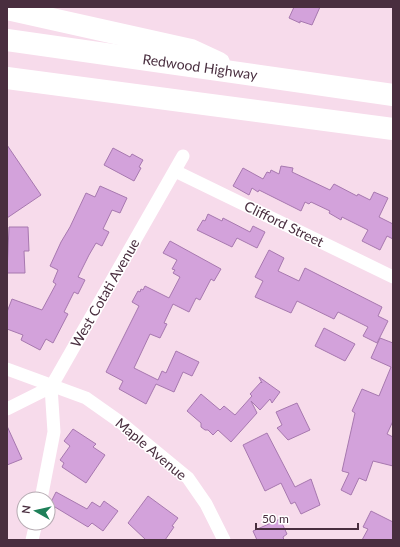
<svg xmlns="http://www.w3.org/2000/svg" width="400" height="547" font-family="Lato,sans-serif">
  <rect width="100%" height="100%" fill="#f7dbeb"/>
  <!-- building -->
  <g fill="#d3a2db" stroke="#a778af">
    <path d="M294,7H320L312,25L300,21V23L289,18Z"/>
    <path d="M7,145L41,195L7,218Z"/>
    <path d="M113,148L130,157L132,154L143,160L139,167L141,168L134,181L104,165Z"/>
    <path d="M281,166L293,168L292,172L330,190L334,184L357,196L358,194L370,200L374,192L388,198L379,217L393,224V239L387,236L380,250L362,241L368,230L342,217L341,220L329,213L330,211L311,202L309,204L305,202L301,211L259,190L258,192L252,188L249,195L233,186L243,168L263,179L267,172L270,173L271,170L279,174Z"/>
    <path d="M100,186L127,198L120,213L112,210L103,229L109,232L102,246L96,243L89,255L78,277L85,280L78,294L74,292L64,312L68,314L53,343L46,339L40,350L21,340L23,335L7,329V312L12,299L42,310L56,284L53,282L58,270L50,266L61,242L70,227L86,193L95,197Z"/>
    <path d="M208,214L222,221L223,218L250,232L253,226L265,232L257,248L237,238L232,247L197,230L203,220L205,221Z"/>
    <path d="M9,227H28L29,251H24L25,273H7Z"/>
    <path d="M170,241L221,269L214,281L211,279L200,300L196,298L189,312L173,304L164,323L167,324L160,338L150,334L134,368L158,380L162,371L166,373L176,351L199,362L192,376L183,372L174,392L156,384L146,404L119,389L123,381L106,372L139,306L132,302L138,291L140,292L141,289L143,290L145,286L169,298L180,277L173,273L175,270L172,269L177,260L163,253Z"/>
    <path d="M269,250L284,258L278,271L299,281L305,268L382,307L378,316L388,321L377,343L363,336L368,327L338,312L334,319L297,301L291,313L255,297L263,281L255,277Z"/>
    <path d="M324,328L355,344L345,361L315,346Z"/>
    <path d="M380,338L393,343V421L387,434L393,437V466L373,461L366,481L359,478L351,495L341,490L349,473L342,471L355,413L352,411L362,389L379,396L391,367L371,358Z"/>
    <path d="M259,377L280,392L272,403L270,399L260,410L251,401L257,413L231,442L218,430L213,435L208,430H205L201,427V423L187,411L201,394L220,410L224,406L235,415L252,396L250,394L261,382L262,383Z"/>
    <path d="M297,403L310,430L288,440L277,428L282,425L276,412Z"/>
    <path d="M7,426L22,459L7,465Z"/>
    <path d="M73,429L96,444L93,447L105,455L86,483L62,467L64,463L60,460L70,446L64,441Z"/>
    <path d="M267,433L295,487L311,479L320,505L301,514L295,502L291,504L281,483L265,491L243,445Z"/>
    <path d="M56,492L87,509L92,502L100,507L104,501L118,511L103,531L92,523L88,527L50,504Z"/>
    <path d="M148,496L178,518L172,526L174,527L165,540H146L128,523Z"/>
    <path d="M371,511L393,522V540H362L368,529L363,527Z"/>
    <path d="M280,519L287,534L283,537L284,540H257L253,531Z"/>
  </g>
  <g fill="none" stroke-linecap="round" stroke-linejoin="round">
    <!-- street -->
    <g stroke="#fff" stroke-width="13">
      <path d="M175,171L393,277"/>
      <path d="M7,369L86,398L120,422L188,478L206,504L224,540"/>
      <path d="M7,409L51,387L183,156"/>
      <path d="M41,499L54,432L51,387"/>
      <path d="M32,540L36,523"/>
    </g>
    <!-- highway -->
    <g stroke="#fff" stroke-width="22">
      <path d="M7,9L191,50L219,63"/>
      <path d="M7,40L393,95"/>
      <path d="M7,78L393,129"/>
    </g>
  </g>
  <g text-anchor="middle" stroke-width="3" stroke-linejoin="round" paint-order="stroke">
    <!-- street labels -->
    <g font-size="14" fill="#492e3f" stroke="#fff">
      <text transform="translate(200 67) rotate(8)" y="5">Redwood Highway</text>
      <text transform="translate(284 224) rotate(26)" y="5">Clifford Street</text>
      <text transform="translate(105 293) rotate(-60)" y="5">West Cotati Avenue</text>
      <text transform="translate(151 449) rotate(40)" y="5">Maple Avenue</text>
    </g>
  </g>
  <!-- border -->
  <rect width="400" height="547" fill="none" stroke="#492e3f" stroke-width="16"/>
  <!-- north arrow -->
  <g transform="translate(36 511) rotate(278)"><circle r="19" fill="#ffffff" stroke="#b6abb2"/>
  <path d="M0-3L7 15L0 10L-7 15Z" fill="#1e8059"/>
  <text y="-6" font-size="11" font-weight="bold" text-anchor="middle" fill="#492e3f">N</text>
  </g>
  <!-- scale -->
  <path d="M256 523v6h102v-6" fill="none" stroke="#492e3f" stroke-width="2"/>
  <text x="262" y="523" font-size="12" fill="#492e3f" stroke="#ffffff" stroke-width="3" paint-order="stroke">50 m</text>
</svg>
